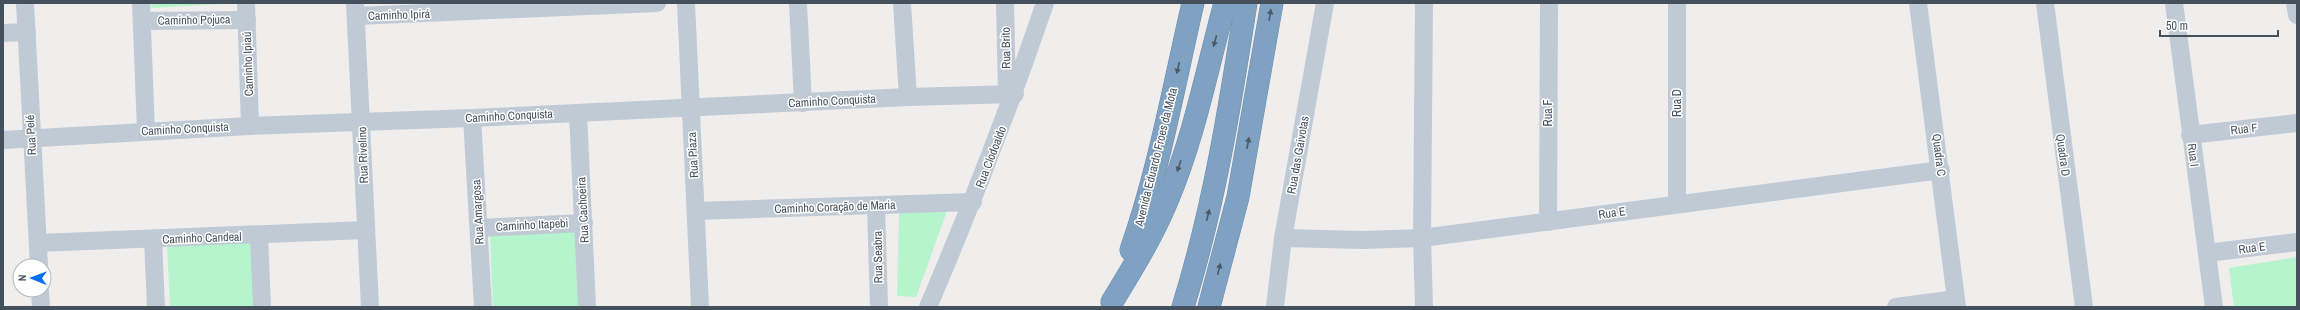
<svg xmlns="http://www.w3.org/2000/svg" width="2300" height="310" font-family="'Archivo Narrow',sans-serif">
  <rect width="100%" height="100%" fill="#f0eded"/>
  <!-- green -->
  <g fill="#b6f4cd">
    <path d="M150,3H239L151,8Z"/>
    <path d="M948,208L916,297L897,296L899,211Z"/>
    <path d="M579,230L583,307H493L490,235Z"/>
    <path d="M256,240L260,307H170L167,244Z"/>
    <path d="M2297,257V307H2234L2229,268Z"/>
  </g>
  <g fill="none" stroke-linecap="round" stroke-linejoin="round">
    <defs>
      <g id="highway">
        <path d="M1131,250C1159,170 1174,85 1193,3"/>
        <path d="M1112,302C1132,269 1152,237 1167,201C1194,138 1207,69 1225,3"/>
        <path d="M1183,307C1214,207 1230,106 1246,3"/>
        <path d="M1209,307L1238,197L1272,3"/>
      </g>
    </defs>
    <!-- highway casing -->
    <use href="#highway" stroke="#6a8cae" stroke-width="23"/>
    <!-- street -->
    <g stroke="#bfcad5" stroke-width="18">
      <path d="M25,3L39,266"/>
      <path d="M141,3L146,131"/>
      <path d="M246,3L250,126"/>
      <path d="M355,3L370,307"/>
      <path d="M686,3L700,307"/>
      <path d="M798,3L803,103"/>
      <path d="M902,3L908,97"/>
      <path d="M1005,3L1007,94"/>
      <path d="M1424,3L1422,238L1424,307"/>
      <path d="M1677,3V204"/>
      <path d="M1918,3L1957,307"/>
      <path d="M2045,3L2084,307"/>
      <path d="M2174,3L2214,307"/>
      <path d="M2295,3L2297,15"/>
      <path d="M356,16L657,3"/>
      <path d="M142,21L247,20"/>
      <path d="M3,33L27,32"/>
      <path d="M578,113L587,307"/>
      <path d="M472,118L483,307"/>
      <path d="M2190,135L2297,123"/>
      <path d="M3,140L250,126L472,118L908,97L1015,94"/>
      <path d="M876,206L879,307"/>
      <path d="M696,211L973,202"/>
      <path d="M1548,222L1549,3"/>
      <path d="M479,228L584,223"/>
      <path d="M259,236L262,307"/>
      <path d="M1283,238L1362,240L1422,238L1941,170"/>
      <path d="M153,240L156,307"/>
      <path d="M38,243L366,230"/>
      <path d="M2207,253L2297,242"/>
      <path d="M40,290L41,307"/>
      <path d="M928,307C971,207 1010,106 1045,3"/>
      <path d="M1275,307L1283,238L1325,3"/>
      <path d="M1896,307L1956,299"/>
    </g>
    <!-- highway -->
    <use href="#highway" stroke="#7fa1c2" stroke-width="22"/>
  </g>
  <!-- one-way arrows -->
  <defs><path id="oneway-solid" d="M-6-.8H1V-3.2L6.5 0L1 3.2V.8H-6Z"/></defs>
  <g fill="#4a5967">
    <use href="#oneway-solid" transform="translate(1270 15) rotate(-81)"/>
    <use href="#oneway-solid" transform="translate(1215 41) rotate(105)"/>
    <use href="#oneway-solid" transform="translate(1178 68) rotate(103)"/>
    <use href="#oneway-solid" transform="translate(1248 143) rotate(-79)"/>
    <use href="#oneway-solid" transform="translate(1179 166) rotate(109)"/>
    <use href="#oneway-solid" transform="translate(1208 215) rotate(-76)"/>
    <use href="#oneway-solid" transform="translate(1219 269) rotate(-76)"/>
  </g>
  <g text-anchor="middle" stroke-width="3" stroke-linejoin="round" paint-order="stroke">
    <!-- street labels -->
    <g font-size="12" fill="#44515d" stroke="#fff">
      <text transform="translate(399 15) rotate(-2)" y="4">Caminho Ipirá</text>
      <text transform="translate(194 20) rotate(-1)" y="4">Caminho Pojuca</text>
      <text transform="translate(1006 48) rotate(-91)" y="4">Rua Brito</text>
      <text transform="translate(248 64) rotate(-92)" y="4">Caminho Ipiaú</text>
      <text transform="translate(832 101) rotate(-3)" y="4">Caminho Conquista</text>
      <text transform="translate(1677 103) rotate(-90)" y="4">Rua D</text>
      <text transform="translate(1548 113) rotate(-90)" y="4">Rua F</text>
      <text transform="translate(509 116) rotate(-3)" y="4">Caminho Conquista</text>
      <text transform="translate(185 129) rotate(-3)" y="4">Caminho Conquista</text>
      <text transform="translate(2244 129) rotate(-6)" y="4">Rua F</text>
      <text transform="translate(31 135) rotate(-93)" y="4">Rua Pelé</text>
      <text transform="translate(363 155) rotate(-92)" y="4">Rua Rivelino</text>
      <text transform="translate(693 155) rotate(-93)" y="4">Rua Piaza</text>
      <text transform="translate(1298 155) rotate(-80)" y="4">Rua das Gaivotas</text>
      <text transform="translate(1939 155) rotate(83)" y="4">Quadra C</text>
      <text transform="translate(2063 155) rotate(82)" y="4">Quadra D</text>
      <text transform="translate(2193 155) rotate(82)" y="4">Rua I</text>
      <text transform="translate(991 157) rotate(-69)" y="4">Rua Clodoaldo</text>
      <text transform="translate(1156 157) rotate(-76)" y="4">Avenida Eduardo Froes da Mota</text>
      <text transform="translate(835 207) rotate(-2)" y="4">Caminho Coração de Maria</text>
      <text transform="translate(583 210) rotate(-93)" y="4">Rua Cachoeira</text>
      <text transform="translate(478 212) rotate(-93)" y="4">Rua Amargosa</text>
      <text transform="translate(1612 213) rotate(-8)" y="4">Rua E</text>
      <text transform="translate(532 225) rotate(-3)" y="4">Caminho Itapebi</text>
      <text transform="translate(202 238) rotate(-2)" y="4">Caminho Candeal</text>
      <text transform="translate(2252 248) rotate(-7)" y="4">Rua E</text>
      <text transform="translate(878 257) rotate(-91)" y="4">Rua Seabra</text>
    </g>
  </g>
  <!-- border -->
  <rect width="2300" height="310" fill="none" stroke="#44515d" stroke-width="8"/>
  <!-- north arrow -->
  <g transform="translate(32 278) rotate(271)"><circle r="19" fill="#ffffff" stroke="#b4b9be"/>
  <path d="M0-3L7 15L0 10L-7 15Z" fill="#0570f2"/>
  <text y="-6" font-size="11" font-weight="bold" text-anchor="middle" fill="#44515d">N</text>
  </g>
  <!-- scale -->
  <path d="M2160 30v6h118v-6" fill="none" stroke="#44515d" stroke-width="2"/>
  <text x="2166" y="30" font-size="12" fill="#44515d" stroke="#ffffff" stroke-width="3" paint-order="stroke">50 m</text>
</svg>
